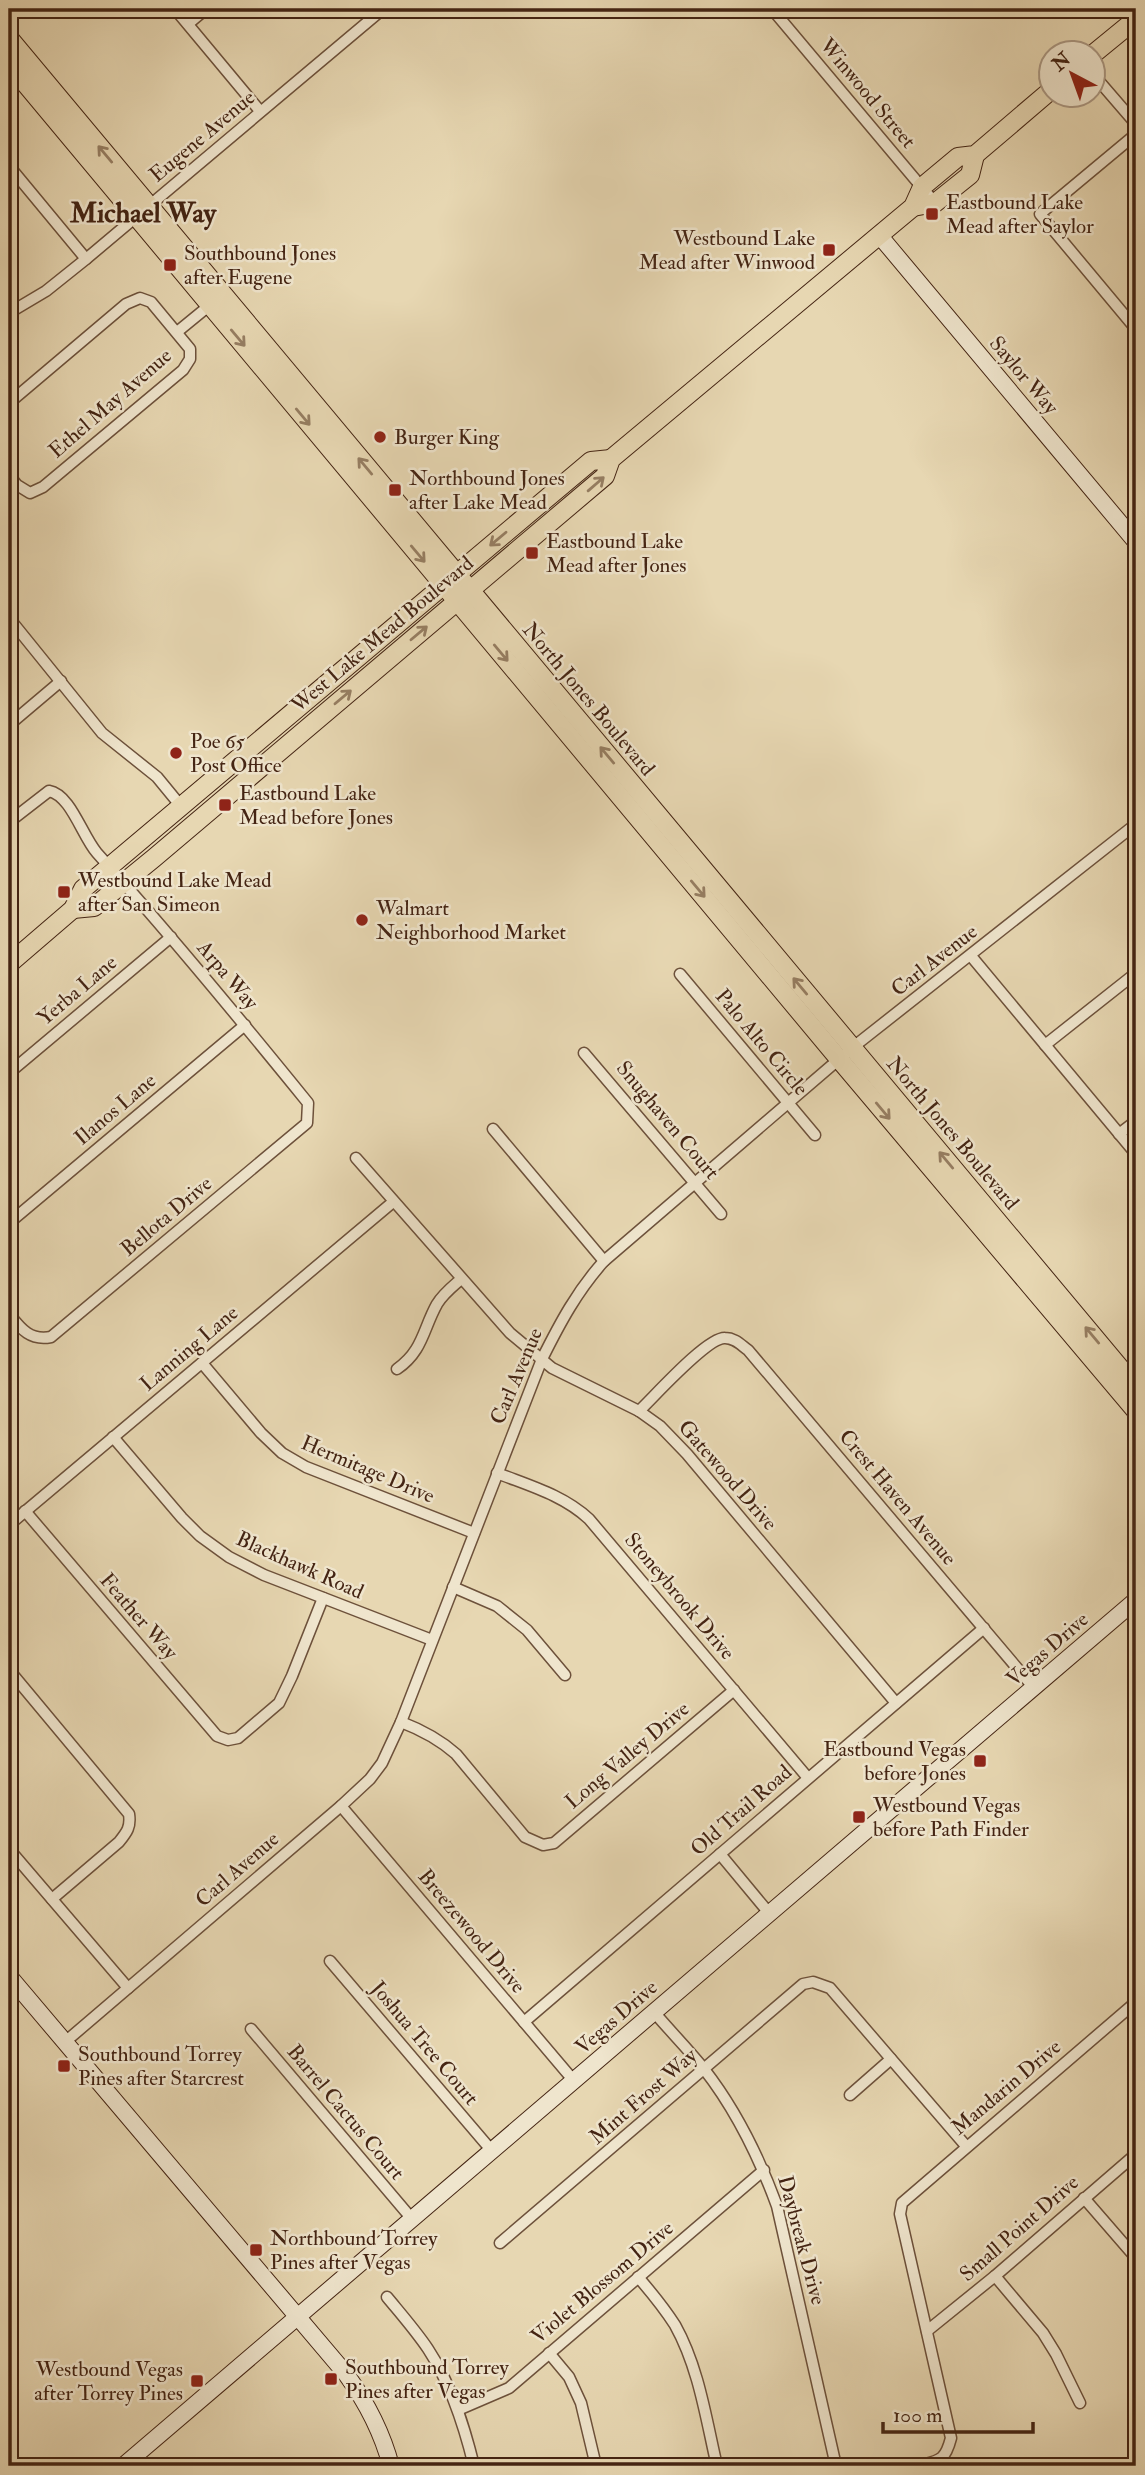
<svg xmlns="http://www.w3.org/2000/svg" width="1145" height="2475" font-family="'IM FELL Double Pica',serif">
  <rect width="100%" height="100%" fill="#e7d7b2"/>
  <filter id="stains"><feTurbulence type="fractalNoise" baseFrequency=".00286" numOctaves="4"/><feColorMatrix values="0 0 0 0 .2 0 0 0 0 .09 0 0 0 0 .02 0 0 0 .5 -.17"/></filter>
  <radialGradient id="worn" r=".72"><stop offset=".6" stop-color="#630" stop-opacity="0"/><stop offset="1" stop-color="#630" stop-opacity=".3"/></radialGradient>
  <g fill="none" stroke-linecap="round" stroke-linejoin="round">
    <defs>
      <g id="street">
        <path d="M175,9L260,111"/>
        <path d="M772,9L935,203"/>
        <path d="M188,24L206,9"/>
        <path d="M1092,73L1136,124"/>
        <path d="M1136,134L1040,214L1136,329"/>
        <path d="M9,166L86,259"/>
        <path d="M9,313L46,291L86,259L383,9"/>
        <path d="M177,332L210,305"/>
        <path d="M9,403L126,304L140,298L151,302L190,349V359L183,370L43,487L30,493L17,485L9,475"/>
        <path d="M9,618L102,733L157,777L180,805"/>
        <path d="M9,725L61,681"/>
        <path d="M9,822L49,791C71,795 82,836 97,853C170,934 239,1018 308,1103L307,1123L51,1337C30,1341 21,1329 9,1314"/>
        <path d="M971,956L1136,1154"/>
        <path d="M680,974L815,1135"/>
        <path d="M1045,1045L1136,973"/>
        <path d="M584,1053L721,1214"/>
        <path d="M9,1073L171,937"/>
        <path d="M493,1129L604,1261"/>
        <path d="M1119,1134L1136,1121"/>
        <path d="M356,1158L510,1333L552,1368L639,1411L660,1426L687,1454L896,1703"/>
        <path d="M9,1223L245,1025"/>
        <path d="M202,1363L261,1433L282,1453L306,1467L474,1533"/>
        <path d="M397,1369C423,1351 423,1329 437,1304C443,1294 452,1287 460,1280"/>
        <path d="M639,1411C654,1397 707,1337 725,1338C735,1338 741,1345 748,1350L1034,1688"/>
        <path d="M113,1437L182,1518L200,1536L229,1557L264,1575L432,1640"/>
        <path d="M497,1473C530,1486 563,1495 589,1519L808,1778"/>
        <path d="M25,1511L217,1736L228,1740L238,1738L279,1703L292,1676L323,1598"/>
        <path d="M9,1525L393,1202"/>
        <path d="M453,1587L497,1606L527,1630L565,1675"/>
        <path d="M9,1670L129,1814C131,1827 127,1832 119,1842L52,1899"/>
        <path d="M401,1722C422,1730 439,1739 456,1754L525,1837L543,1845L554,1843L734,1690"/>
        <path d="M341,1806L574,2081"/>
        <path d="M9,1849L128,1988"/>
        <path d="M720,1854L769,1913"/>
        <path d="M330,1961L492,2151"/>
        <path d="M654,2012C670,2031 688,2049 704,2069C736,2110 759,2157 777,2206L836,2466"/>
        <path d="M524,2022L984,1628"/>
        <path d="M251,2029L412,2219"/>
        <path d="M65,2042L341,1806L370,1779L382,1763L401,1722L542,1359C560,1323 577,1291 604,1261L852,1048L1136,824"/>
        <path d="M850,2095L891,2059"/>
        <path d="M1084,2198L1136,2258"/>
        <path d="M500,2243L803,1984L813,1982L830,1988L966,2146"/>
        <path d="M995,2276L1043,2333L1056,2354L1080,2403"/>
        <path d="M638,2277C651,2292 664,2308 675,2325C699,2368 706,2419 717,2466"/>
        <path d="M387,2297C401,2314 416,2331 428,2349C451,2384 464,2425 474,2466"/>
        <path d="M927,2331L995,2276L1136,2154"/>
        <path d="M549,2353L569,2377L581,2403L596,2466"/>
        <path d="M458,2410L509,2388L764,2170"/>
        <path d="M919,2466C940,2460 945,2461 951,2438L900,2214L902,2203L1136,2002"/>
      </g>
      <g id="secondary">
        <path d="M879,235L1136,542"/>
        <path d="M9,1976L346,2374C367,2403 382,2432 391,2466"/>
        <path d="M123,2466L1136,1600"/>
      </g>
      <g id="primary">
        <path d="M9,38L1136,1387"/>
        <path d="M1092,55L1136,19"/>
        <path d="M9,64L839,1059L1136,1411"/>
        <path d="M913,207L935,203L970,175L975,155"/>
        <path d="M73,909L94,907L154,858L605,476L611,459L913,207L922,187L958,157L975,155L1050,91"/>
        <path d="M9,964L73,909L83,889L591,461L611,459"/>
      </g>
    </defs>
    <!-- street casing -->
    <use href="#street" stroke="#6d513b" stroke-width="13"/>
    <!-- secondary casing -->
    <use href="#secondary" stroke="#442413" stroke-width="18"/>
    <!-- primary casing -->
    <use href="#primary" stroke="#442413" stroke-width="20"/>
    <!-- street -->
    <use href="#street" stroke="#efe5cd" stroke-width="10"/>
    <!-- secondary -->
    <use href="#secondary" stroke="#efe5cd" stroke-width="16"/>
    <!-- primary -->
    <use href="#primary" stroke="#e7d7b2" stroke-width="18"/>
  </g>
  <!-- one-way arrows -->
  <defs><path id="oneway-shaft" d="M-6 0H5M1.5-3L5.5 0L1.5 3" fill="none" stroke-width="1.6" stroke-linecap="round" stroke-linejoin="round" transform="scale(1.75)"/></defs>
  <g stroke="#967e62">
    <use href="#oneway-shaft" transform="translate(105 154) rotate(-130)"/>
    <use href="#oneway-shaft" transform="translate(238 338) rotate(50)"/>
    <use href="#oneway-shaft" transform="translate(303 417) rotate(50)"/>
    <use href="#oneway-shaft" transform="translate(365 466) rotate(-130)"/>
    <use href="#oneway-shaft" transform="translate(596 484) rotate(-41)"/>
    <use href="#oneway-shaft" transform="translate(498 539) rotate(140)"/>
    <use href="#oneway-shaft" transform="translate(418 554) rotate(50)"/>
    <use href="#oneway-shaft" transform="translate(419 633) rotate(-40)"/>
    <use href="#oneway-shaft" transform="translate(501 653) rotate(50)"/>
    <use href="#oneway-shaft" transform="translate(343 697) rotate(-40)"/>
    <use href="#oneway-shaft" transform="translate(607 755) rotate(-130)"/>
    <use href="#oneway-shaft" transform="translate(698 889) rotate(50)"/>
    <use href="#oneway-shaft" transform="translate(800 986) rotate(-130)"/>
    <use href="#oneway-shaft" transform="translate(883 1111) rotate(50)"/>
    <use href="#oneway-shaft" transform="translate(946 1160) rotate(-130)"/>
    <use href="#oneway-shaft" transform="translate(1092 1335) rotate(-130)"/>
  </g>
  <!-- markers -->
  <g fill="#8f2418" stroke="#efe5cd" stroke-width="2.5">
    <rect x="925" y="207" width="14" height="14" rx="3.5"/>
    <rect x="822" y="243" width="14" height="14" rx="3.5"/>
    <rect x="163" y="258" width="14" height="14" rx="3.5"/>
    <circle cx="380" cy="437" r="7"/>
    <rect x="388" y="483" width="14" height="14" rx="3.5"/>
    <rect x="525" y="546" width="14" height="14" rx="3.5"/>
    <circle cx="176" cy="753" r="7"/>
    <rect x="218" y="798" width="14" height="14" rx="3.5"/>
    <rect x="57" y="885" width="14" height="14" rx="3.5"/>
    <circle cx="362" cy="920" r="7"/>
    <rect x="973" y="1754" width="14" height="14" rx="3.5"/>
    <rect x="852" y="1810" width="14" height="14" rx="3.5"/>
    <rect x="57" y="2059" width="14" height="14" rx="3.5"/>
    <rect x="249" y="2243" width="14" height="14" rx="3.5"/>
    <rect x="324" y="2372" width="14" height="14" rx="3.5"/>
    <rect x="190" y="2374" width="14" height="14" rx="3.5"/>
  </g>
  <g text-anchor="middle" stroke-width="5" stroke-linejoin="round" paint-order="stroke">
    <!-- street labels -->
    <g font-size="21" fill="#442413" stroke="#efe5cd">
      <text transform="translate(868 93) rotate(50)" y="7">Winwood Street</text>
      <text transform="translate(202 136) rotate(-40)" y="7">Eugene Avenue</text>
      <text transform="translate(1024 375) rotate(50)" y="7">Saylor Way</text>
      <text transform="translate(110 403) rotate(-41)" y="7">Ethel May Avenue</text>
      <text transform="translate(382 634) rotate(-40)" y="7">West Lake Mead Boulevard</text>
      <text transform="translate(589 699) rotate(50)" y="7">North Jones Boulevard</text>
      <text transform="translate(934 960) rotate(-38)" y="7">Carl Avenue</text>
      <text transform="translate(228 975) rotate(50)" y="7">Arpa Way</text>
      <text transform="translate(77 990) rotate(-40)" y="7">Yerba Lane</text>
      <text transform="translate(762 1042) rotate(50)" y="7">Palo Alto Circle</text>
      <text transform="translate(115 1109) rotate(-40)" y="7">Ilanos Lane</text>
      <text transform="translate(668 1120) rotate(50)" y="7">Snughaven Court</text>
      <text transform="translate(953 1133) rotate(50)" y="7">North Jones Boulevard</text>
      <text transform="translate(166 1216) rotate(-40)" y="7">Bellota Drive</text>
      <text transform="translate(189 1348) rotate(-40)" y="7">Lanning Lane</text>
      <text transform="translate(516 1376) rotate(-67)" y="7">Carl Avenue</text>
      <text transform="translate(368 1469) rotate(23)" y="7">Hermitage Drive</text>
      <text transform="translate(728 1475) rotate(49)" y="7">Gatewood Drive</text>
      <text transform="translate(898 1497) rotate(50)" y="7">Crest Haven Avenue</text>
      <text transform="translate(300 1565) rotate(24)" y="7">Blackhawk Road</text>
      <text transform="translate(680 1596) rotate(50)" y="7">Stoneybrook Drive</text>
      <text transform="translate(139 1616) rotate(49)" y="7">Feather Way</text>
      <text transform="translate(1047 1649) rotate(-41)" y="7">Vegas Drive</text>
      <text transform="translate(627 1755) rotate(-40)" y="7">Long Valley Drive</text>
      <text transform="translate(741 1810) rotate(-41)" y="7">Old Trail Road</text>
      <text transform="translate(237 1869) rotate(-41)" y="7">Carl Avenue</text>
      <text transform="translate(472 1931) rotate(50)" y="7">Breezewood Drive</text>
      <text transform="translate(616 2017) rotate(-41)" y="7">Vegas Drive</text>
      <text transform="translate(425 2043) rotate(50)" y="7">Joshua Tree Court</text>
      <text transform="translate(1006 2087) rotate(-40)" y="7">Mandarin Drive</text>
      <text transform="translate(643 2096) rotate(-41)" y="7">Mint Frost Way</text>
      <text transform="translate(346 2112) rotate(50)" y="7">Barrel Cactus Court</text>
      <text transform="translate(1019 2228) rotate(-41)" y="7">Small Point Drive</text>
      <text transform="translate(802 2240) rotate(75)" y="7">Daybreak Drive</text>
      <text transform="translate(602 2282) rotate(-40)" y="7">Violet Blossom Drive</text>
    </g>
    <!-- poi labels -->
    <g font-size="21" fill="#442413" stroke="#efe5cd" text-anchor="start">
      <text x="946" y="209">Eastbound Lake<tspan x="946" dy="24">Mead after Saylor</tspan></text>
      <text x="815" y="245" text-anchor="end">Westbound Lake<tspan x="815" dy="24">Mead after Winwood</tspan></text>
      <text x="184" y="260">Southbound Jones<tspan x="184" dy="24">after Eugene</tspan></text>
      <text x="394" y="444">Burger King</text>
      <text x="409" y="485">Northbound Jones<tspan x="409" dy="24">after Lake Mead</tspan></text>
      <text x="546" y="548">Eastbound Lake<tspan x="546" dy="24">Mead after Jones</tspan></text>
      <text x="190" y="748">Poe 65<tspan x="190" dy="24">Post Office</tspan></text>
      <text x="239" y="800">Eastbound Lake<tspan x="239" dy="24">Mead before Jones</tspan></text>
      <text x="78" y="887">Westbound Lake Mead<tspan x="78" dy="24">after San Simeon</tspan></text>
      <text x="376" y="915">Walmart<tspan x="376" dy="24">Neighborhood Market</tspan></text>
      <text x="966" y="1756" text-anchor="end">Eastbound Vegas<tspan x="966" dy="24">before Jones</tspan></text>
      <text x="873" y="1812">Westbound Vegas<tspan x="873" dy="24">before Path Finder</tspan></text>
      <text x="78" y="2061">Southbound Torrey<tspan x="78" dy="24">Pines after Starcrest</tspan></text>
      <text x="270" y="2245">Northbound Torrey<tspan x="270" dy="24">Pines after Vegas</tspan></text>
      <text x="345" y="2374">Southbound Torrey<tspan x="345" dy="24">Pines after Vegas</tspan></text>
      <text x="183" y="2376" text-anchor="end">Westbound Vegas<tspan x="183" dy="24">after Torrey Pines</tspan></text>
    </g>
    <!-- district labels -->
    <g font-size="28" font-weight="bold" fill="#442413" stroke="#efe5cd">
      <text x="143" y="222">Michael Way</text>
    </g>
  </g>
  <!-- margin -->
  <rect width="1145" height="2475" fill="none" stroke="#e7d7b2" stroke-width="35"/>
  <rect x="10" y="10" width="1124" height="2454" fill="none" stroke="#442413" stroke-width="3.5"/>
  <rect x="18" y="18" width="1110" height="2440" fill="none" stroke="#442413" stroke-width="2"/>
  <!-- north arrow -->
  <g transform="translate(1072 74) rotate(319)"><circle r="33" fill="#efe5cd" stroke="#ab9883" stroke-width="2"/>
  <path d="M0-5L12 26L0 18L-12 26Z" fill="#8f2418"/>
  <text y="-10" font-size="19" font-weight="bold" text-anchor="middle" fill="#442413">N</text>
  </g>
  <!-- scale -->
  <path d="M883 2422v10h150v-10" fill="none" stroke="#442413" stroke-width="3.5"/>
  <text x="893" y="2422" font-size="21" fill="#442413" stroke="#efe5cd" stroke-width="5" paint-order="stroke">100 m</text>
  <rect width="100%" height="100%" filter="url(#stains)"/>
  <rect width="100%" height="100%" fill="url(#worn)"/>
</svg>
